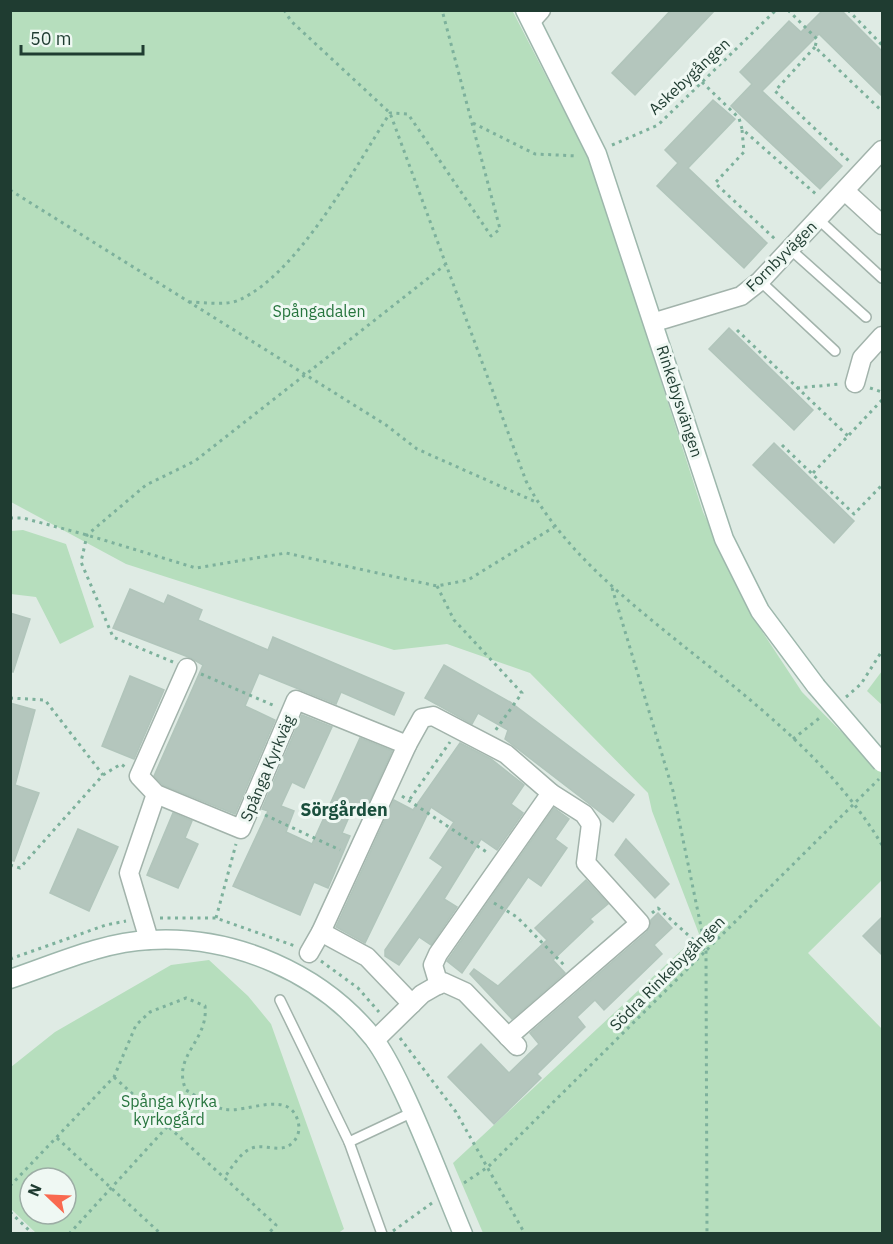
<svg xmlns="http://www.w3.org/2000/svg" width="893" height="1244" font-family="'IBM Plex Sans',sans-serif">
  <rect width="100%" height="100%" fill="#dfebe4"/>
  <!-- green -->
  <g fill="#b6debd" fill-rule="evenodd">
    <path d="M512,10L591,163L703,512L752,616L802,692L882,773V880L808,953L882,1029V1233H483L453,1163L699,934L652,811L648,793L530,673L447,644L394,650L126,564L11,502L10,11Z"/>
    <path d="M23,530L66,544L94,627L60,644L36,597L11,594V531Z"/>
    <path d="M882,671V705L867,691Z"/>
    <path d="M209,960L248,996L271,1024L344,1229L337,1234L36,1233L11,1209V1067L55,1032L171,965ZM30,1178H66V1214H30Z"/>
  </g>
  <!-- building -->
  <g fill="#b4c6bd" stroke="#b1c5bb" stroke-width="1.5">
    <path d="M671,10H715L635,95L612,73Z"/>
    <path d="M823,10H841L882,51V96L819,34L762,91L842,166L820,189L731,106L752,84L740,72L789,21L801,32Z"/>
    <path d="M713,100L735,119L688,168L767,243L744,268L657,186L678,163L665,150Z"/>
    <path d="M729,328L813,410L794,430L709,349Z"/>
    <path d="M774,443L854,521L834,543L753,465Z"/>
    <path d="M130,589L164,604L168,595L202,610L198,620L268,650L273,637L404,693L394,715L341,692L336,704L259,673L245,706L275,720L235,814L163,785L154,776L203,665L191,658L113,628Z"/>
    <path d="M10,613L30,619L13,672L10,671Z"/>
    <path d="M444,665L510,702L634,795L613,822L505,739L508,730L478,713L472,724L425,698Z"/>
    <path d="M130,676L164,690L134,759L102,746Z"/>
    <path d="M10,703L35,710L15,785L39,793L14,861L10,860Z"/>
    <path d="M302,715L332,727L304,788L292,782L281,806L294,811L286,832L312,844L360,738L392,751L363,815L352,810L342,833L350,836L328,888L314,882L300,915L233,886L268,811L262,809Z"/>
    <path d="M460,743L491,759L524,785L511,804L523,813L497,850L481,839L444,899L457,907L431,945L419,937L399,965L385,956V950L443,867L430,858L454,822L431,807L365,943L336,927L394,800L413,810Z"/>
    <path d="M554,808L569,819L555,839L567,848L541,886L528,877L462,973L447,961Z"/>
    <path d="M173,813L192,821L185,838L198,844L178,888L147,875Z"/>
    <path d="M78,829L118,847L89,911L50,893Z"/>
    <path d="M626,839L669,884L655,898L615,855Z"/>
    <path d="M586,880L608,904L590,919L593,922L553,960L565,973L512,1019L470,974L474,969L498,986L547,940L535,928Z"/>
    <path d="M658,913L672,928L654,945L662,954L604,1010L595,1000L577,1017L585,1027L537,1074L541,1078L494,1124L448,1077L481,1044L509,1073L539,1044L530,1033L647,932L651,920Z"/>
    <path d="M882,917V955L863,936Z"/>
  </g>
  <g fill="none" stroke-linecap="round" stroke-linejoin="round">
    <defs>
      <g id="lane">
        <path d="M818,219L882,278"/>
        <path d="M790,249L866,317"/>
        <path d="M760,281L835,351"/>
        <path d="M280,1000L349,1142L382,1234"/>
        <path d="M349,1142L413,1112"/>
      </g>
      <g id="street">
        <path d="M532,20L541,10"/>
        <path d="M845,191L882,225"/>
        <path d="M655,322L741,296L760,281L882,150"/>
        <path d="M855,383L862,358L882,336"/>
        <path d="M187,668L139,776L156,794L241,829L296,700L407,745"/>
        <path d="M321,932L367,957L412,1004"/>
        <path d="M149,940L129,873L156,794"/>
        <path d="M309,953L321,932L407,745L422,718L433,716L506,754L551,793L584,814L591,824L586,863L640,923L508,1037"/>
        <path d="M439,985L433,965L438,954L551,793"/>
        <path d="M375,1040L422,994L443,982L465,992L517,1046"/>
      </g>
      <g id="secondary">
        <path d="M525,10L597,154L724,539L760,611L816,686"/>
        <path d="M10,979C55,964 102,942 150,940C234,935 322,973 374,1039C386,1055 395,1074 403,1091C425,1137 443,1186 463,1234"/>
      </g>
    </defs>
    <!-- lane casing -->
    <use href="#lane" stroke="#a2b3ab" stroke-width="12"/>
    <!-- street casing -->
    <use href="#street" stroke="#a2b3ab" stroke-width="21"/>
    <!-- secondary casing -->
    <use href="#secondary" stroke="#9db7ac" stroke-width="21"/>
    <!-- path -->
    <g stroke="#7db19c" stroke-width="3" stroke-dasharray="3 4.5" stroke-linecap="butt">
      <path d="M284,10L291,21L390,113L526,481C561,548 623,597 681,644C754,702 834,764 882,845"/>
      <path d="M788,10L817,39L815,47L882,111"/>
      <path d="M848,10L882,45"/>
      <path d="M815,47L775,91L850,162"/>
      <path d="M702,82L739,118L742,129L818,196"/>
      <path d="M473,123L535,154L578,156"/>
      <path d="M742,130L744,152L715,183L775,239"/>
      <path d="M612,145L658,125L776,10"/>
      <path d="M10,190L386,425L417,449L536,502"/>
      <path d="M189,302C203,302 226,306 239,300C298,274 355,167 390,113L408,114L491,236L500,229L442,10"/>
      <path d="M737,330L848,436"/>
      <path d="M797,388L840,384"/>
      <path d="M870,388L882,392"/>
      <path d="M782,445L854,514L882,485"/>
      <path d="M813,473L882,400"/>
      <path d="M10,518H23L87,535L196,568L286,553L437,586L468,580L554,527"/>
      <path d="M437,586L454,620L522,693L495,731"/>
      <path d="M612,588L673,791L706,951L707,1234"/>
      <path d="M173,662L113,637L81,562L87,535L146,485L195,461L445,265"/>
      <path d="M201,674L275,706"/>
      <path d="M846,697L861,684L882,651"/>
      <path d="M10,698L45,700L103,775"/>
      <path d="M793,739L822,716"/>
      <path d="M402,796L488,853"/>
      <path d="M410,799L450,742"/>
      <path d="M265,815L340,850"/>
      <path d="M10,865L20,868L103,775L121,764L125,767"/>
      <path d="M494,903L517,917L565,966"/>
      <path d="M652,913L658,908L705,950"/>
      <path d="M160,918H216L295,946"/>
      <path d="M216,918L236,844"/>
      <path d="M10,959L106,925L126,921"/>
      <path d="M321,961L358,988L379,1012"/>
      <path d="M400,1038L456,1112L525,1234"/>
      <path d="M114,1077L276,1225L268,1234"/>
      <path d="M57,1138L161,1234"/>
      <path d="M464,1183L488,1167L879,779"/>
      <path d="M10,1186L114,1077L136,1025L150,1012L186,998L205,1006C209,1041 171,1056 186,1090C198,1097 210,1106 223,1109C245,1115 294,1085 299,1127C299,1133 297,1139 292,1143C281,1155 262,1141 248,1150C238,1156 231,1169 224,1178"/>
      <path d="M10,1212L33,1234"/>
      <path d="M393,1231L432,1203"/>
      <path d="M69,1234L167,1127"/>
    </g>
    <!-- lane -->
    <use href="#lane" stroke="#fff" stroke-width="9"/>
    <!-- street -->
    <use href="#street" stroke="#fff" stroke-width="18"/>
    <!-- secondary -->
    <use href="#secondary" stroke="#fff" stroke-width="18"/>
    <defs>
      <path id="secondary-bridge" d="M816,686L882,763"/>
    </defs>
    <!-- secondary-bridge casing -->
    <use href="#secondary-bridge" stroke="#9db7ac" stroke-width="21" stroke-linecap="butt"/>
    <!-- secondary-bridge -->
    <use href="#secondary-bridge" stroke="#fff" stroke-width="18"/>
  </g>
  <g text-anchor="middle" stroke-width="6" stroke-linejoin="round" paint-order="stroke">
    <!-- street labels -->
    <g font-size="16" fill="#1f3c31" stroke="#eff8f3">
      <text transform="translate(689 76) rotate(-43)" y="6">Askebygången</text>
      <text transform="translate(781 256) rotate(-45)" y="6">Fornbyvägen</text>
      <text transform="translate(680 401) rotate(72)" y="6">Rinkebysvängen</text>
      <text transform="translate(267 768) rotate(-67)" y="6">Spånga Kyrkväg</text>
      <text transform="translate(667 973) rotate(-45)" y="6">Södra Rinkebygången</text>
    </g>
    <!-- park labels -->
    <g font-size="16" fill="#27753e" stroke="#eff8f3">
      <text x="319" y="317">Spångadalen</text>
      <text x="169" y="1107">Spånga kyrka<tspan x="169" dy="18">kyrkogård</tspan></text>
    </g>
    <!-- neighbourhood labels -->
    <g font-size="18" font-weight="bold" fill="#1a4f3d" stroke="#eff8f3">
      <text x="344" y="816">Sörgården</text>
    </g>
  </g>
  <!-- border -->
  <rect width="893" height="1244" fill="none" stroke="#1f3c31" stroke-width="24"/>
  <!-- north arrow -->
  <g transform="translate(48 1196) rotate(293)"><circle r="28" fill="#eff8f3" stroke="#9cada5" stroke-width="1.5"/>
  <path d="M0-4.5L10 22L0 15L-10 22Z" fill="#f9694f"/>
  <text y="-9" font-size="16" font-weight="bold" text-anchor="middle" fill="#1f3c31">N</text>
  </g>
  <!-- scale -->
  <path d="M21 45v9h122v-9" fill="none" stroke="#1f3c31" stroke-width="3"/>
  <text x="30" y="45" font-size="18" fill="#1f3c31" stroke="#eff8f3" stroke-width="4.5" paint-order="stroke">50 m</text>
</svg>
